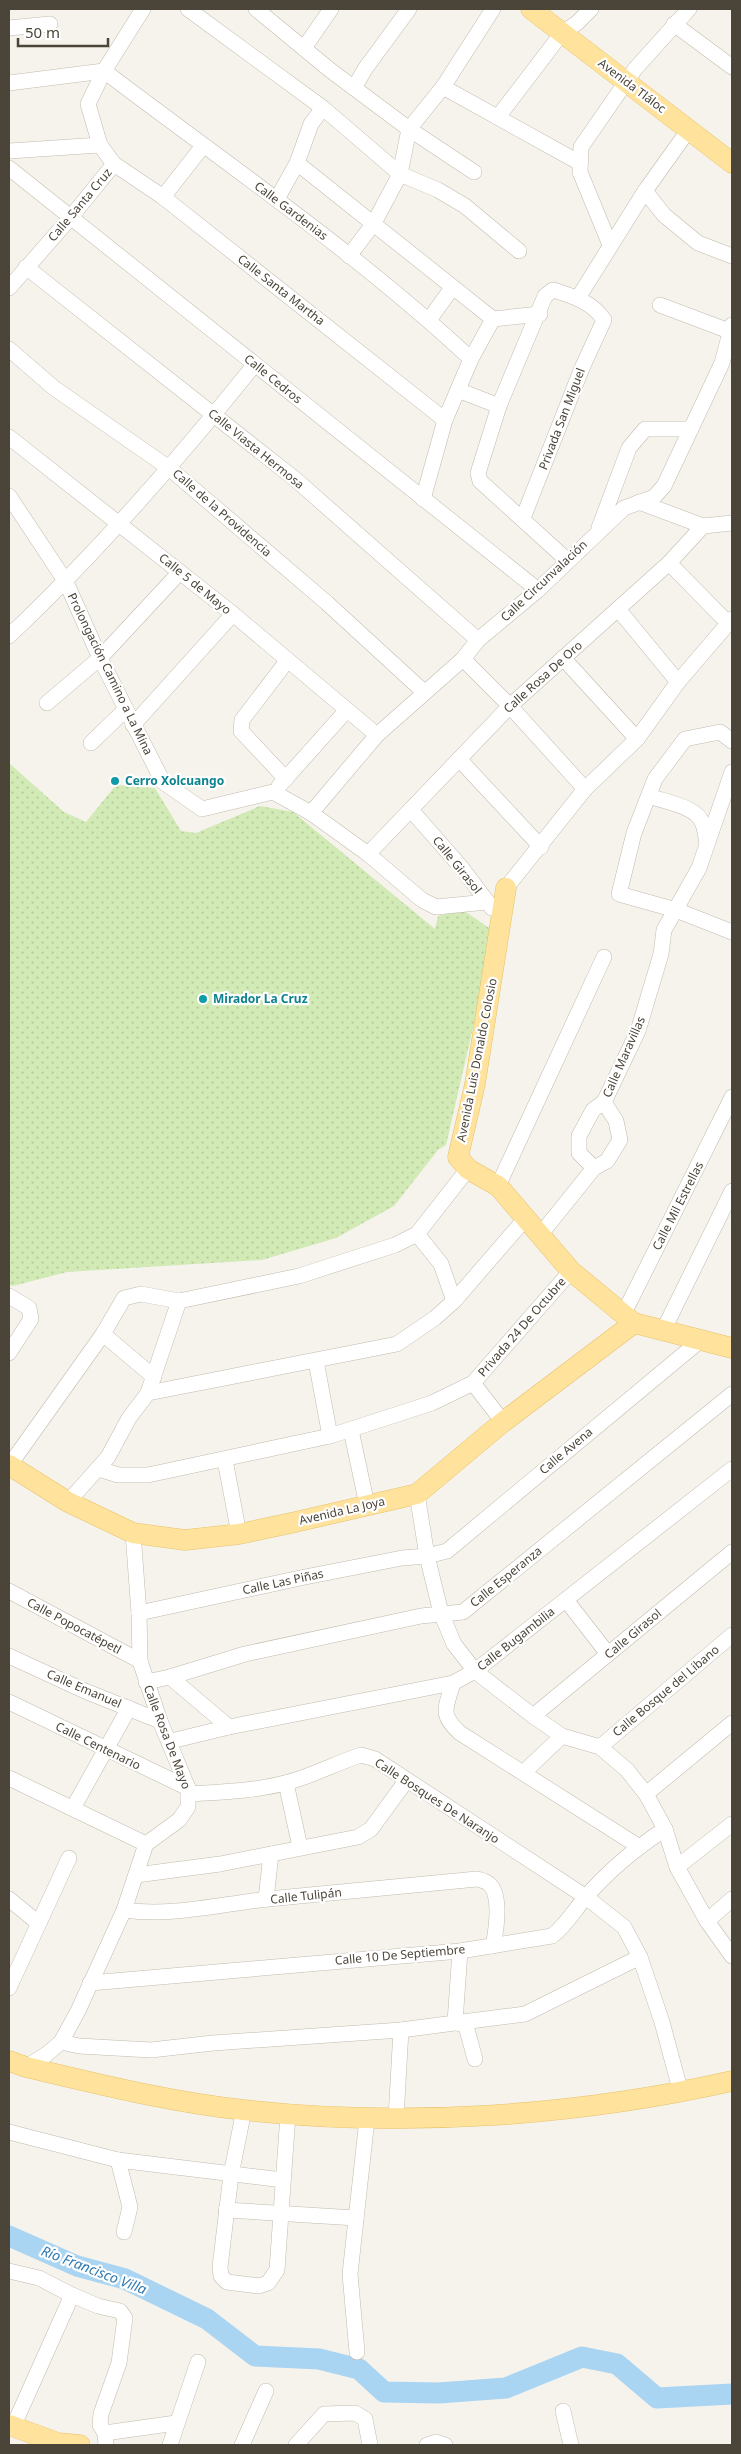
<svg xmlns="http://www.w3.org/2000/svg" width="741" height="2454" font-family="'Noto Sans',sans-serif">
  <defs>
    <pattern id="grass-dots" width="8" height="8" patternUnits="userSpaceOnUse" patternTransform="scale(1.25)"><rect width="8" height="8" fill="#d2eab5"/><path d="M2 2h.1M6 6h.1" fill="none" stroke="#b6ca9c" stroke-width="1.8" stroke-linecap="round"/></pattern>
  </defs>
  <rect width="100%" height="100%" fill="#f6f3ec"/>
  <!-- grass -->
  <path fill="url(#grass-dots)" d="M9,763L64,812L86,822L116,785L155,788L181,831L196,833L260,806L293,812L435,929L438,916L463,910L495,932L446,1145L438,1150L394,1206L336,1238L262,1260L67,1272L13,1286L9,1285Z"/>
  <g fill="none" stroke-linecap="round" stroke-linejoin="round">
    <!-- river -->
    <path stroke="#a9d4f2" stroke-width="21" d="M9,2236L77,2266L125,2279L207,2319L255,2356L319,2359L359,2369L384,2392L439,2393L506,2388L582,2357L617,2364L657,2398L732,2394"/>
    <defs>
      <g id="minor">
        <path d="M143,9L104,71L88,104L100,145L114,164L163,197L445,420"/>
        <path d="M188,9L323,108L400,174L438,190L465,206L519,251"/>
        <path d="M256,9L330,70L409,129L474,172"/>
        <path d="M674,24L732,67"/>
        <path d="M9,28L50,24"/>
        <path d="M304,48L331,9"/>
        <path d="M9,83L104,71C228,165 357,253 471,359"/>
        <path d="M443,87L580,163"/>
        <path d="M354,88L365,69L409,9"/>
        <path d="M498,117L562,33L577,23L591,9"/>
        <path d="M9,151L100,145"/>
        <path d="M297,163L493,319L540,314"/>
        <path d="M9,168L538,590"/>
        <path d="M645,191L664,215L698,243L732,256"/>
        <path d="M163,197L203,146"/>
        <path d="M277,199L297,163L311,124L323,108"/>
        <path d="M610,245L580,172L581,147L635,69L689,9"/>
        <path d="M349,256L374,223L400,174L409,129L443,87L493,9"/>
        <path d="M26,267L295,479L478,640"/>
        <path d="M9,288L71,217L114,164"/>
        <path d="M578,298L645,191L690,128"/>
        <path d="M660,305L729,331"/>
        <path d="M429,320L452,288"/>
        <path d="M9,349L54,388L169,468L327,603L424,692"/>
        <path d="M458,390L499,406"/>
        <path d="M9,437L233,614L377,735"/>
        <path d="M9,496L66,582L100,658L163,782L202,809L273,792L311,813L368,854L422,900L436,907L487,902"/>
        <path d="M423,499L445,420L471,359L493,319"/>
        <path d="M639,502L703,526"/>
        <path d="M523,518L582,368L604,320C593,302 572,296 553,290L545,296L499,406L478,473L480,481L567,560"/>
        <path d="M599,528L629,448L645,429H691"/>
        <path d="M669,563L729,624"/>
        <path d="M618,609L678,682"/>
        <path d="M9,636C98,552 178,460 255,364"/>
        <path d="M563,658L637,739"/>
        <path d="M463,659L510,706L585,789"/>
        <path d="M47,703L100,658L180,572"/>
        <path d="M133,725L233,614"/>
        <path d="M732,741L720,732L685,739L655,779L634,833L619,894L676,910L732,932"/>
        <path d="M91,743L125,710"/>
        <path d="M459,759L541,847"/>
        <path d="M286,779L241,731L242,720L287,661"/>
        <path d="M279,786L346,711"/>
        <path d="M649,796C665,802 697,806 703,824C705,830 706,838 707,844"/>
        <path d="M411,810L461,867L492,908"/>
        <path d="M311,813L377,735L463,659L478,640L538,590L624,508L654,497L664,486L722,363L732,325"/>
        <path d="M368,854L510,706L669,563L703,526L732,523"/>
        <path d="M506,888L585,789L637,739L678,682L732,619"/>
        <path d="M594,1168L607,1161L620,1140L616,1121L604,1102"/>
        <path d="M498,1186L604,957"/>
        <path d="M417,1234L441,1264L454,1301"/>
        <path d="M540,1235L594,1168L579,1153V1136L593,1110L604,1102L638,1031L661,954L664,930L699,868L732,772"/>
        <path d="M9,1296L29,1308L31,1319L9,1353"/>
        <path d="M623,1315L732,1097"/>
        <path d="M663,1331L732,1191"/>
        <path d="M103,1334L154,1377"/>
        <path d="M316,1361L330,1436"/>
        <path d="M473,1383L503,1422"/>
        <path d="M148,1393L179,1301"/>
        <path d="M351,1430L367,1505"/>
        <path d="M225,1460L239,1534"/>
        <path d="M9,1466L103,1334L124,1298L141,1294L179,1301L299,1276L395,1245L417,1234L468,1169"/>
        <path d="M99,1469L118,1475H148L330,1436L432,1403L473,1383L571,1271"/>
        <path d="M417,1494L427,1556L441,1613L454,1644L475,1671L533,1716L562,1736L600,1747L627,1770L646,1794L665,1829L677,1867L707,1921L732,1956"/>
        <path d="M68,1502L108,1457L129,1418L148,1393L397,1344L435,1318L454,1301L525,1219"/>
        <path d="M9,1591L140,1661"/>
        <path d="M566,1600L608,1654"/>
        <path d="M139,1613L300,1578L402,1558L427,1556L447,1551L702,1339"/>
        <path d="M9,1656L85,1691L160,1721"/>
        <path d="M170,1677L229,1727"/>
        <path d="M146,1682L170,1677L245,1654L421,1616L463,1612L732,1394"/>
        <path d="M453,1683C446,1708 439,1714 460,1733L638,1846"/>
        <path d="M9,1702L188,1788"/>
        <path d="M533,1716L732,1552"/>
        <path d="M171,1741L229,1727L453,1683L475,1671L732,1469"/>
        <path d="M600,1747L732,1635"/>
        <path d="M524,1772L562,1736"/>
        <path d="M9,1778L146,1844"/>
        <path d="M286,1783L300,1847"/>
        <path d="M189,1794C222,1792 257,1791 289,1782C314,1775 336,1763 361,1755L375,1759L586,1897L624,1927L640,1957L662,2022L681,2093"/>
        <path d="M646,1794L732,1723"/>
        <path d="M73,1808L129,1708"/>
        <path d="M677,1867L732,1824"/>
        <path d="M136,1875L220,1864L358,1837L371,1829L406,1781"/>
        <path d="M9,1899L37,1922"/>
        <path d="M266,1899L271,1854"/>
        <path d="M124,1910C172,1917 221,1904 268,1899C338,1892 408,1886 477,1879C481,1880 486,1881 489,1884C502,1895 496,1931 493,1946"/>
        <path d="M707,1921L732,1899"/>
        <path d="M460,1951L455,2022L466,2026L475,2059"/>
        <path d="M90,1983L460,1951L552,1936C566,1925 574,1911 585,1898C608,1871 636,1848 665,1829"/>
        <path d="M9,1988L69,1858"/>
        <path d="M61,2042L79,2046L151,2050L213,2043L401,2030L525,2014L640,1957"/>
        <path d="M26,2067L47,2054L61,2042L78,2011L124,1910L146,1844L179,1820L188,1807V1788L160,1721L140,1661L139,1613L133,1533"/>
        <path d="M244,2110L231,2175L220,2267L221,2276L227,2282L259,2286L268,2283L277,2270L288,2114"/>
        <path d="M396,2118L401,2030"/>
        <path d="M9,2132L118,2160L283,2180"/>
        <path d="M118,2160L130,2207L124,2232"/>
        <path d="M226,2210L356,2218"/>
        <path d="M9,2271L39,2278L72,2295L98,2306L120,2311L125,2318L119,2363L101,2414L100,2425L105,2433L106,2445"/>
        <path d="M357,2352L350,2274L367,2119"/>
        <path d="M563,2411L571,2445"/>
        <path d="M13,2427L72,2295"/>
        <path d="M105,2433L176,2423"/>
        <path d="M170,2445L198,2362"/>
        <path d="M242,2445L266,2391"/>
        <path d="M296,2445L324,2414L355,2413L365,2419L370,2445"/>
        <path d="M427,2445L436,2442L445,2445"/>
      </g>
      <g id="major">
        <path d="M531,9L732,163"/>
        <path d="M506,888L475,1084L458,1157L468,1169L498,1186L571,1271L634,1323L732,1348"/>
        <path d="M9,1465L68,1502L133,1533L185,1540L239,1534L291,1523L417,1494L503,1422L634,1323"/>
        <path d="M9,2061L26,2067C98,2084 170,2102 244,2110C404,2128 576,2116 732,2081"/>
        <path d="M9,2425L58,2443L80,2445"/>
      </g>
    </defs>
    <!-- minor casing -->
    <use href="#minor" stroke="#c2bbae" stroke-width="16"/>
    <!-- major casing -->
    <use href="#major" stroke="#e6c16a" stroke-width="21"/>
    <!-- minor -->
    <use href="#minor" stroke="#fff" stroke-width="15"/>
    <!-- major -->
    <use href="#major" stroke="#ffe39c" stroke-width="20"/>
  </g>
  <!-- markers -->
  <g fill="#0f9aa8" stroke="#fff" stroke-width="2">
    <circle cx="115" cy="781" r="5"/>
    <circle cx="203" cy="999" r="5"/>
  </g>
  <g text-anchor="middle" stroke-width="4.5" stroke-linejoin="round" paint-order="stroke">
    <!-- street labels -->
    <g font-size="12" fill="#4b4439" stroke="#fff">
      <text transform="translate(632 86) rotate(37)" y="4">Avenida Tláloc</text>
      <text transform="translate(80 205) rotate(-50)" y="4">Calle Santa Cruz</text>
      <text transform="translate(291 211) rotate(37)" y="4">Calle Gardenias</text>
      <text transform="translate(281 290) rotate(38)" y="4">Calle Santa Martha</text>
      <text transform="translate(273 379) rotate(39)" y="4">Calle Cedros</text>
      <text transform="translate(562 419) rotate(-69)" y="4">Privada San Miguel</text>
      <text transform="translate(256 449) rotate(39)" y="4">Calle Viasta Hermosa</text>
      <text transform="translate(222 513) rotate(41)" y="4">Calle de la Providencia</text>
      <text transform="translate(544 581) rotate(-43)" y="4">Calle Circunvalación</text>
      <text transform="translate(195 584) rotate(39)" y="4">Calle 5 de Mayo</text>
      <text transform="translate(110 674) rotate(64)" y="4">Prolongación Camino a La Mina</text>
      <text transform="translate(543 677) rotate(-42)" y="4">Calle Rosa De Oro</text>
      <text transform="translate(457 865) rotate(51)" y="4">Calle Girasol</text>
      <text transform="translate(624 1057) rotate(-66)" y="4">Calle Maravillas</text>
      <text transform="translate(477 1060) rotate(-79)" y="4">Avenida Luis Donaldo Colosio</text>
      <text transform="translate(678 1206) rotate(-63)" y="4">Calle Mil Estrellas</text>
      <text transform="translate(522 1327) rotate(-49)" y="4">Privada 24 De Octubre</text>
      <text transform="translate(566 1451) rotate(-40)" y="4">Calle Avena</text>
      <text transform="translate(342 1511) rotate(-13)" y="4">Avenida La Joya</text>
      <text transform="translate(506 1577) rotate(-39)" y="4">Calle Esperanza</text>
      <text transform="translate(283 1582) rotate(-12)" y="4">Calle Las Piñas</text>
      <text transform="translate(74 1626) rotate(28)" y="4">Calle Popocatépetl</text>
      <text transform="translate(633 1634) rotate(-40)" y="4">Calle Girasol</text>
      <text transform="translate(516 1639) rotate(-38)" y="4">Calle Bugambilia</text>
      <text transform="translate(84 1689) rotate(23)" y="4">Calle Emanuel</text>
      <text transform="translate(666 1691) rotate(-40)" y="4">Calle Bosque del Libano</text>
      <text transform="translate(167 1737) rotate(69)" y="4">Calle Rosa De Mayo</text>
      <text transform="translate(98 1746) rotate(26)" y="4">Calle Centenario</text>
      <text transform="translate(437 1801) rotate(33)" y="4">Calle Bosques De Naranjo</text>
      <text transform="translate(306 1896) rotate(-6)" y="4">Calle Tulipán</text>
      <text transform="translate(400 1955) rotate(-5)" y="4">Calle 10 De Septiembre</text>
    </g>
    <!-- culture labels -->
    <g font-size="12" font-weight="bold" fill="#0d838f" stroke="#fff" text-anchor="start">
      <text x="125" y="785">Cerro Xolcuango</text>
      <text x="213" y="1003">Mirador La Cruz</text>
    </g>
    <!-- water labels -->
    <g font-size="14" font-style="italic" fill="#2e7ab2" stroke="#fff">
      <text transform="translate(94 2270) rotate(21)" y="5">Río Francisco Villa</text>
    </g>
  </g>
  <!-- border -->
  <rect width="741" height="2454" fill="none" stroke="#4b4439" stroke-width="20"/>
  <!-- scale -->
  <path d="M18 38v8h90v-8" fill="none" stroke="#4b4439" stroke-width="2.5"/>
  <text x="25" y="38" font-size="15" fill="#4b4439" stroke="#ffffff" stroke-width="4" paint-order="stroke">50 m</text>
</svg>
